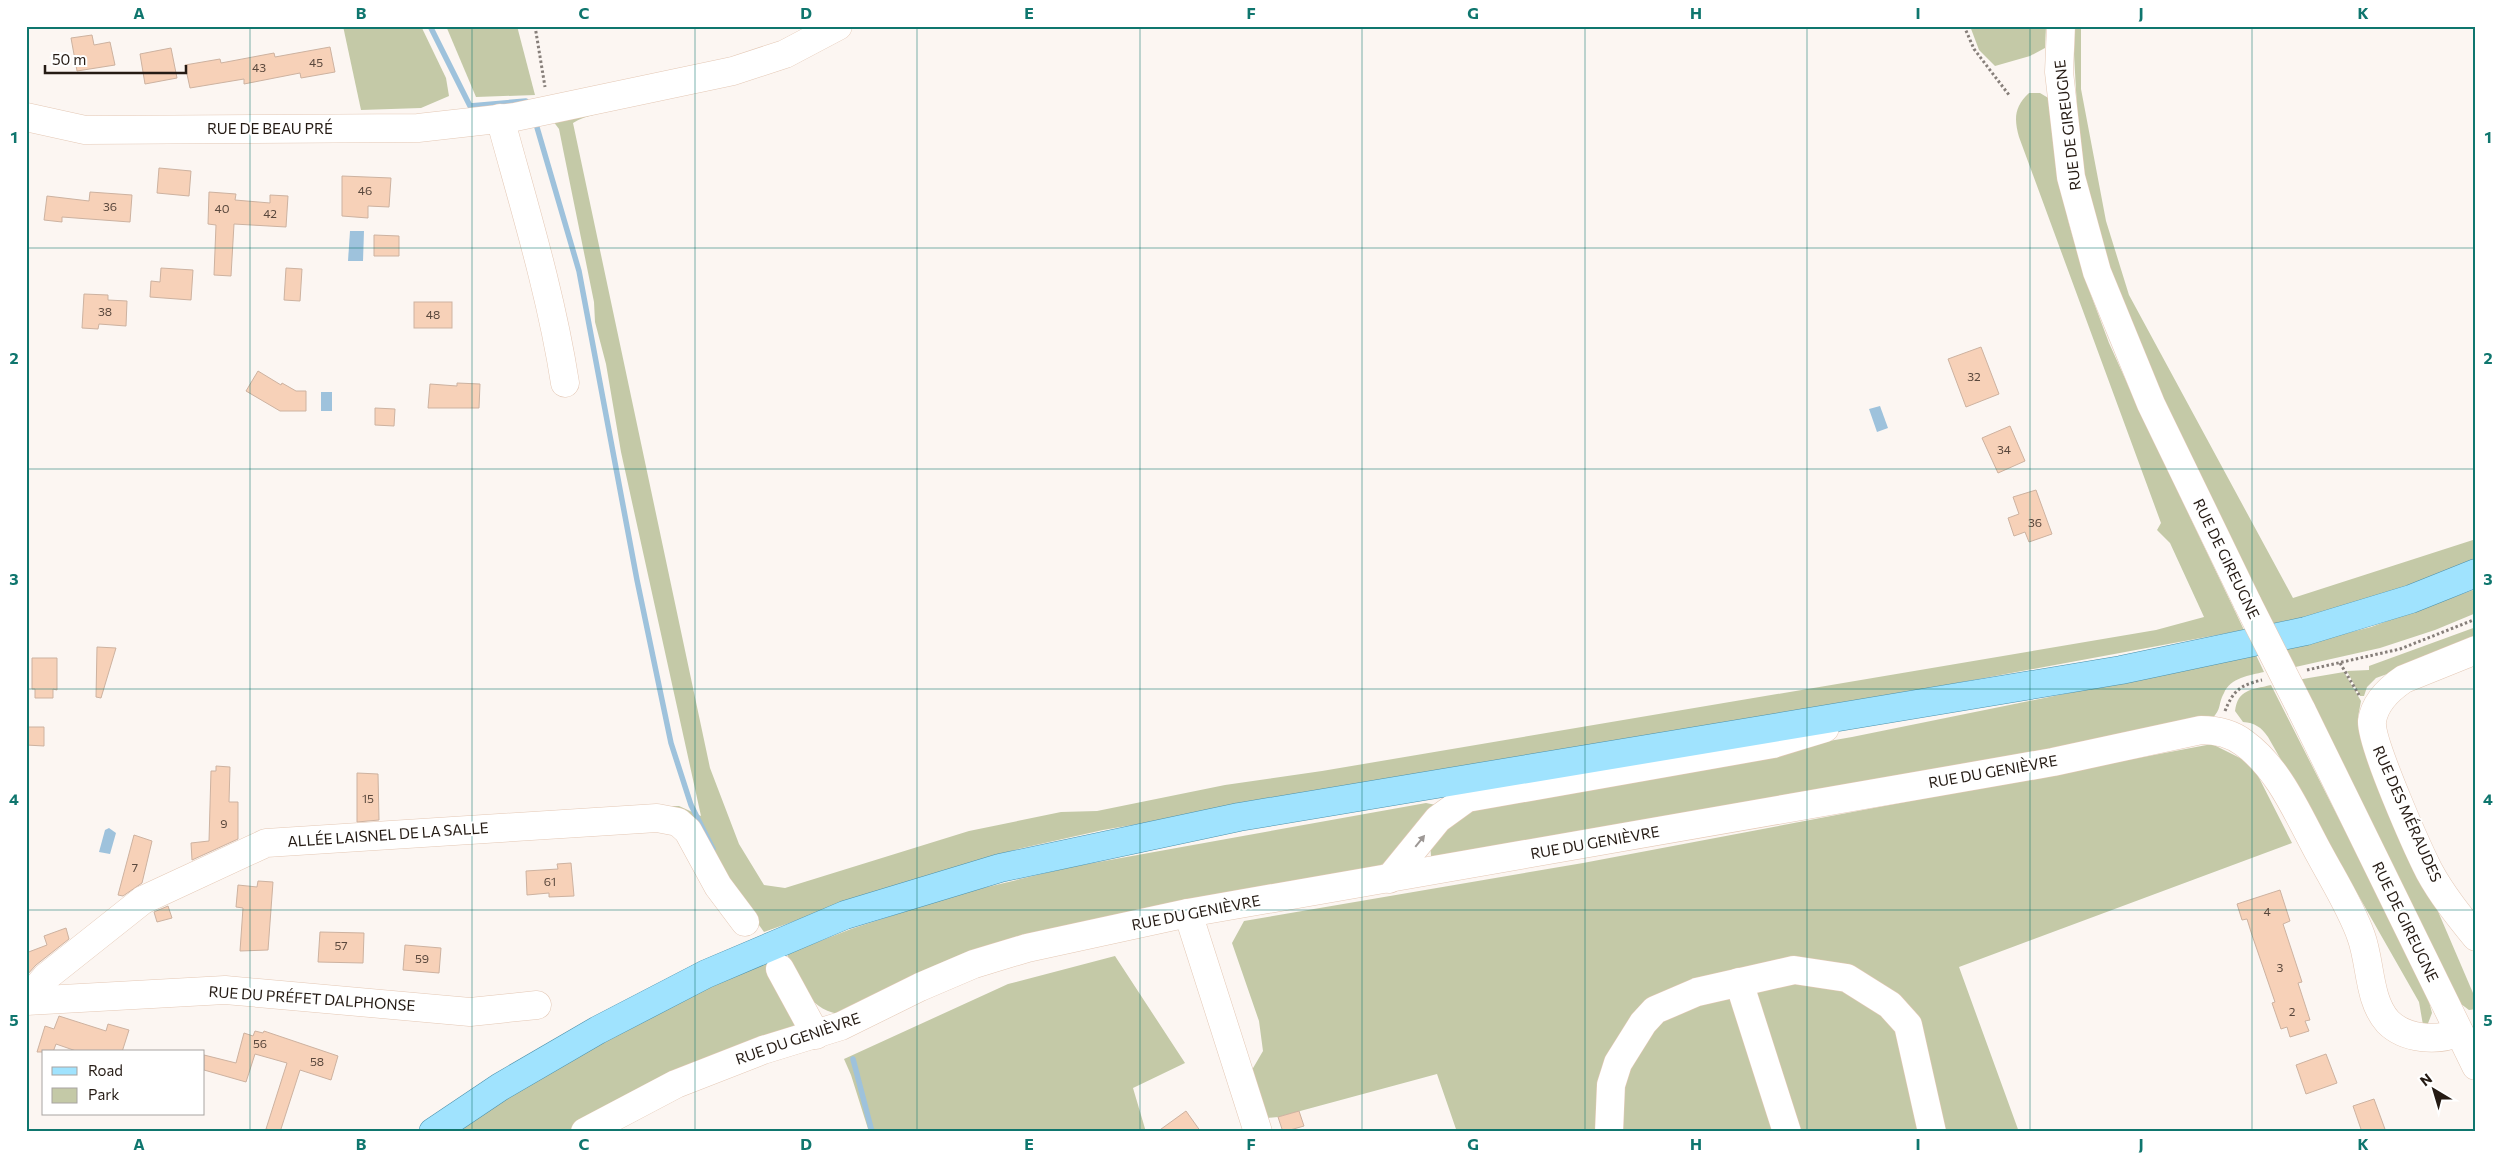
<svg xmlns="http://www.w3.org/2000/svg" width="2502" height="1158" font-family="Commissioner,sans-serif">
  <rect width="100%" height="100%" fill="#fcf6f2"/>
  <!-- green -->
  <g fill="#c4c9a7">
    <path d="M343,26H421L446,78L449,96L421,108L361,110Z"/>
    <path d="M446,26H517L535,95L476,97Z"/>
    <path d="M1970,26H2046L2045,48L2030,56L1995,66L1979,50Z"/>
    <path d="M2075,26H2081V89L2106,221L2129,295L2293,598L2476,539V561C2407,588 2343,613 2269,624L2138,349L2087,205L2078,126L2074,54Z"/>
    <path d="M2029,93H2040L2050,99L2068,220L2085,279L2109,343L2147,427L2244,630L1952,684L1103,830L1018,849L887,888L764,932L710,857L624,807L679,806L701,816L621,452L606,364L595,322L594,302L563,149L559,129L553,121L617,105C603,115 587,114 573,123L710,768L739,844L764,885L785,888L969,831L1061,812L1097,811L1225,785L1322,771L2156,630L2204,617L2170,543L2157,530L2161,523L2019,137C2014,119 2014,107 2029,93Z"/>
    <path d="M2476,589V613L2435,630L2380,648L2291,668L2282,650L2371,627Z"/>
    <path d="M2476,627V642L2376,678L2367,687L2364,696H2360L2347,671L2369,670V666Z"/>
    <path d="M2256,655L2264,672C2250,675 2230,678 2224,693C2217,706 2223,707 2211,720L2058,751L1439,862L1431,856L1430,841L1474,803L1852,737Z"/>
    <path d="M2344,672L2361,701L2358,717L2362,734L2476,1000V1009L2469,1010L2461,1004L2297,680Z"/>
    <path d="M2271,685L2426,990L2432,1013L2427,1026L2423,1025L2419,1002L2268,737C2261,727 2255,723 2243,722L2235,711C2238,689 2251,690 2271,685Z"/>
    <path d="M2212,744L2252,764L2292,843L1959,967L2019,1132H1457L1437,1074L1278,1117L1267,1118L1249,1075L1263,1051L1259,1021L1232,943L1244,921L1583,863Z"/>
    <path d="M1426,803L1436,805L1393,857L1378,867L1060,930L838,1014C807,1008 799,980 787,954L851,929L962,893L1071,867Z"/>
    <path d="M1115,956L1185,1063L1133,1088L1146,1132H869L851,1075L844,1059L1008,984Z"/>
    <path d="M767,962L796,1019L793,1028L600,1113L568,1132H453L586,1050L714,985Z"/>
  </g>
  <!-- water -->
  <g fill="#9ec2dc">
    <path d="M350,231H364L363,261H348Z"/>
    <rect x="321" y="392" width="11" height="19"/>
    <path d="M1880,406L1888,428L1877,432L1869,409Z"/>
    <path d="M109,828L116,833L110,854L99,852L105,830Z"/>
  </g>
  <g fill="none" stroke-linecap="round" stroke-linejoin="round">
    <!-- stream -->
    <g stroke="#9ec2dc" stroke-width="5.5">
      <path d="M430,26L470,106L526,101"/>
      <path d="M536,124L579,271L637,580L671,743L691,805L713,849"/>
      <path d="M853,1059L872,1132"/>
    </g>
  </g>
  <!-- building -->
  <g fill="#f7d1b8" stroke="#cdb2a0">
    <path d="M92,35L94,45L110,42L115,65L77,71L71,38Z"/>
    <path d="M330,47L335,72L301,78L300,73L244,84V79L190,88L185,65L220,59L221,63L274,53L275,57Z"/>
    <path d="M171,48L177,78L145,84L140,54Z"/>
    <path d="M159,168L191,171L189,196L157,193Z"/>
    <path d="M342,176L391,178L389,207L368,206V218L342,216Z"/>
    <path d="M90,192L132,195L130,222L62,217V222L44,220L47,196L89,201Z"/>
    <path d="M209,192L236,194L235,200L270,203V195L288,196L286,227L234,224L231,276L214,275L216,225L208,224Z"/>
    <path d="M374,235L399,236V256H374Z"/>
    <path d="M161,268L193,270L191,300L150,297L151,281L160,282Z"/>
    <path d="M286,268L302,269L300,301L284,300Z"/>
    <path d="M84,294L108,295V300L127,301L126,326L99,324L98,329L82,328Z"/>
    <rect x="414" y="302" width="38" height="26"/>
    <path d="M1981,347L1999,394L1966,407L1948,359Z"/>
    <path d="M258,371L281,385L282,383L296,391H306V411H280L246,391Z"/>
    <path d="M457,383L480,384L479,408H428L430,384L457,386Z"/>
    <path d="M375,408L395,409L394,426L375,425Z"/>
    <path d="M2010,426L2025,461L1998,473L1982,438Z"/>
    <path d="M2036,490L2052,534L2029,542L2025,532L2014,536L2008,518L2019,514L2013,497Z"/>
    <path d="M97,647L116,648L101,698L96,697Z"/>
    <path d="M32,658H57V690L53,689V698H35V689H32Z"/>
    <path d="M26,727H44V746L26,745Z"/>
    <path d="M216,766L230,767L229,802H238V839L192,860L191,843L209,841L211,771H216Z"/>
    <path d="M357,773L378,774L379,820L357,822Z"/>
    <path d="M134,835L152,841L142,883L123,896L118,895Z"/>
    <path d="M571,863L574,896L549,897V893L527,895L526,871L558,869L557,864Z"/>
    <path d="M258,881L273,882L268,950L240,951L243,908L236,907L238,885L257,887Z"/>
    <path d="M2280,890L2290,921L2283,924L2302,982L2298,983L2310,1020L2305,1021L2309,1031L2290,1037L2287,1027L2281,1029L2272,1003L2275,1002L2252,935L2247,919L2242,920L2237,904Z"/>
    <path d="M168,906L172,918L157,922L154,912Z"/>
    <path d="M66,928L69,939L36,965L26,976V953L47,945L44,936Z"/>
    <path d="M320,932L364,933L363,963L318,962Z"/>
    <path d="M405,945L441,948L439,973L403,970Z"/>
    <path d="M59,1016L106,1031L108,1024L129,1030L122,1052H79L56,1044L53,1052H37L45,1026L54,1029Z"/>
    <path d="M255,1031L263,1033L264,1031L338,1056L331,1080L300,1070L280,1132L266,1129L287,1063L255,1054L246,1082L204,1070V1055L236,1063L244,1033L253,1036Z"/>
    <path d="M2326,1054L2337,1083L2306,1094L2296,1065Z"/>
    <path d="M2374,1099L2386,1132H2362L2353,1106Z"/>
    <path d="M1186,1111L1201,1132H1157Z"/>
    <path d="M1299,1111L1304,1126L1283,1132L1278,1117Z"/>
  </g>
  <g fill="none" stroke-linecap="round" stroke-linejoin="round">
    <defs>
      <g id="minor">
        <path d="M2061,26L2059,72L2071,177L2097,272L2151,404L2248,604"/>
        <path d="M26,117L85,130L418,128L515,117L733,71L785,54L838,26"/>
        <path d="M500,118C524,206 551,293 565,383"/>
        <path d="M2476,650L2404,679C2389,689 2375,702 2372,721C2370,742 2417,847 2429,871C2442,895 2459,916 2476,937"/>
        <path d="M2301,709L2476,1066"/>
        <path d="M1389,879L1438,819L1467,798L1773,744L1825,728"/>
        <path d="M1188,913L1258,1132"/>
        <path d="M780,969L816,1035"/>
        <path d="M1739,982L1787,1132"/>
        <path d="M26,1001L46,977L143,900L266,843L657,818L678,822L688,831L718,886L745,922"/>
        <path d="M26,1001L225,990L470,1012L537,1005"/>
        <path d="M585,1132L676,1084L763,1050L841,1026L920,987L974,964L1027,948L1188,913L2053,762L2201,730C2217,730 2231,733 2244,743C2280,769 2299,817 2320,855C2334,881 2351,908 2361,936C2371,963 2368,1000 2388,1022C2405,1039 2437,1042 2459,1032"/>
        <path d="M1609,1132L1611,1085L1618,1063L1643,1023L1655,1010L1697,992L1794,970L1847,978L1890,1005L1908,1025L1932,1132"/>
      </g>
      <path id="major" d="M433,1132L500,1087L598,1030L706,974L845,915L1000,868L1239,817L2121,670L2306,631L2411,599L2476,573"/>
    </defs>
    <!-- minor casing -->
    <use href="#minor" stroke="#e4c8b5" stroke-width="29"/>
    <!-- major casing -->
    <use href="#major" stroke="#4c91ab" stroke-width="29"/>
    <!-- path -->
    <g stroke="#867e79" stroke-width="3" stroke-dasharray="2.5 2.5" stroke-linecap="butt">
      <path d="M535,26L545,87"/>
      <path d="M1964,26L1974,49L2009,95"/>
      <path d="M2340,663L2359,695"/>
      <path d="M2307,670L2400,649L2476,619"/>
      <path d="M2225,711C2233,691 2240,685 2262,680"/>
    </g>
    <!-- minor -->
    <use href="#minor" stroke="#fff" stroke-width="28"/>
    <!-- major -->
    <use href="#major" stroke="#a0e3fe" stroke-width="28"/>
    <defs>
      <path id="minor-bridge" d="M2248,604L2301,709"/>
    </defs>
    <!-- minor-bridge casing -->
    <use href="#minor-bridge" stroke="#e4c8b5" stroke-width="29" stroke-linecap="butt"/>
    <!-- minor-bridge -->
    <use href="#minor-bridge" stroke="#fff" stroke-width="28"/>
  </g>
  <!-- one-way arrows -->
  <defs><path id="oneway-solid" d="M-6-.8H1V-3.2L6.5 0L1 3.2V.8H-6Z" transform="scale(1.25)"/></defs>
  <use fill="#9d9895" href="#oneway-solid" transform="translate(1420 841) rotate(-51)"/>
  <!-- grid -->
  <path fill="none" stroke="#0f766e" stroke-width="1" stroke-opacity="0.55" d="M250,26V1132M472,26V1132M695,26V1132M917,26V1132M1140,26V1132M1362,26V1132M1585,26V1132M1807,26V1132M2030,26V1132M2252,26V1132M26,248H2476M26,469H2476M26,689H2476M26,910H2476"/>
  <g text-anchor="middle" stroke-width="4" stroke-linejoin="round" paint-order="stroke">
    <!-- number labels -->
    <g font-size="12" fill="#5a483d">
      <text x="316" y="67">45</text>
      <text x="259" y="72">43</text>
      <text x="365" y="195">46</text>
      <text x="110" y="211">36</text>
      <text x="222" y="213">40</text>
      <text x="270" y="218">42</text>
      <text x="105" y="316">38</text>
      <text x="433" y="319">48</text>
      <text x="1974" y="381">32</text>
      <text x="2004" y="454">34</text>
      <text x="2035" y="527">36</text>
      <text x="368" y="803">15</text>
      <text x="224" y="828">9</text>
      <text x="135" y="872">7</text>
      <text x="550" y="886">61</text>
      <text x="2267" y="916">4</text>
      <text x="341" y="950">57</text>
      <text x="422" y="963">59</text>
      <text x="2280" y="972">3</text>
      <text x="2292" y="1016">2</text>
      <text x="260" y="1048">56</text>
      <text x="317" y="1066">58</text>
    </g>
    <!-- street labels -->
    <g font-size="15" fill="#251b14" stroke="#fff">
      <text transform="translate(2068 125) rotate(-97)" y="5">RUE DE GIREUGNE</text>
      <text x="270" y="134">RUE DE BEAU PRÉ</text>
      <text transform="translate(2226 559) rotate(64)" y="5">RUE DE GIREUGNE</text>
      <text transform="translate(1993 772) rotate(-10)" y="5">RUE DU GENIÈVRE</text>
      <text transform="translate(2407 814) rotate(66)" y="5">RUE DES MÉRAUDES</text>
      <text transform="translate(388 835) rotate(-4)" y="5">ALLÉE LAISNEL DE LA SALLE</text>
      <text transform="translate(1595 843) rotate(-10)" y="5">RUE DU GENIÈVRE</text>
      <text transform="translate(1196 913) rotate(-11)" y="5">RUE DU GENIÈVRE</text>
      <text transform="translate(2405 922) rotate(64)" y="5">RUE DE GIREUGNE</text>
      <text transform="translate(312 999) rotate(4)" y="5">RUE DU PRÉFET DALPHONSE</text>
      <text transform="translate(798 1039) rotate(-19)" y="5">RUE DU GENIÈVRE</text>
    </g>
  </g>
  <!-- border -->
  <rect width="2502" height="1158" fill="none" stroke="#ffffff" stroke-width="55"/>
  <!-- legend -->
  <rect x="42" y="1050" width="162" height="65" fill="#ffffff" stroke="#a8a4a1"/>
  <rect x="52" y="1067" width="25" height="8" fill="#a0e3fe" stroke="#a8a4a1"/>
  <text x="88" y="1076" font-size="15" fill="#251b14">Road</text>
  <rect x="52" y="1088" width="25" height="15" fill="#c4c9a7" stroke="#a8a4a1"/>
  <text x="88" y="1100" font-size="15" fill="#251b14">Park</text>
  <!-- north arrow -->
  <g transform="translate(2434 1090) rotate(322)" stroke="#ffffff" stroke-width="4" paint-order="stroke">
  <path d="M0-4L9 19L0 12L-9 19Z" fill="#251b14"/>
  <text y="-8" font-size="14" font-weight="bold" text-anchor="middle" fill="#251b14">N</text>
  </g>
  <!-- scale -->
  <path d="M45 65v8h141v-8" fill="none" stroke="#251b14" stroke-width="2.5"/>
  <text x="52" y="65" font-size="15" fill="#251b14" stroke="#ffffff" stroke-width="4" paint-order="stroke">50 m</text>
  <rect x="28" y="28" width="2446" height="1102" fill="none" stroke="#0f766e" stroke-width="2"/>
  <g font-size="16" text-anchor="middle" font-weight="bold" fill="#0f766e">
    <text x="139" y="19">A</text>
    <text x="361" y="19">B</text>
    <text x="584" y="19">C</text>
    <text x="806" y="19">D</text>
    <text x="1029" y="19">E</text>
    <text x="1251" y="19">F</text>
    <text x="1473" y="19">G</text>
    <text x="1696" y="19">H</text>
    <text x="1918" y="19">I</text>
    <text x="2141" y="19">J</text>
    <text x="2363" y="19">K</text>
    <text x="14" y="143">1</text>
    <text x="2488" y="143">1</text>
    <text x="14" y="364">2</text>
    <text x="2488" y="364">2</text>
    <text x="14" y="585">3</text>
    <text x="2488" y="585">3</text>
    <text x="14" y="805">4</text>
    <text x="2488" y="805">4</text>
    <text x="14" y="1026">5</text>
    <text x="2488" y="1026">5</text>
    <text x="139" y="1150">A</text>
    <text x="361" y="1150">B</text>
    <text x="584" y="1150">C</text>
    <text x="806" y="1150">D</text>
    <text x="1029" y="1150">E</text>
    <text x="1251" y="1150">F</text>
    <text x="1473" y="1150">G</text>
    <text x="1696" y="1150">H</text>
    <text x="1918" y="1150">I</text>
    <text x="2141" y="1150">J</text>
    <text x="2363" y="1150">K</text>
  </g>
</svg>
